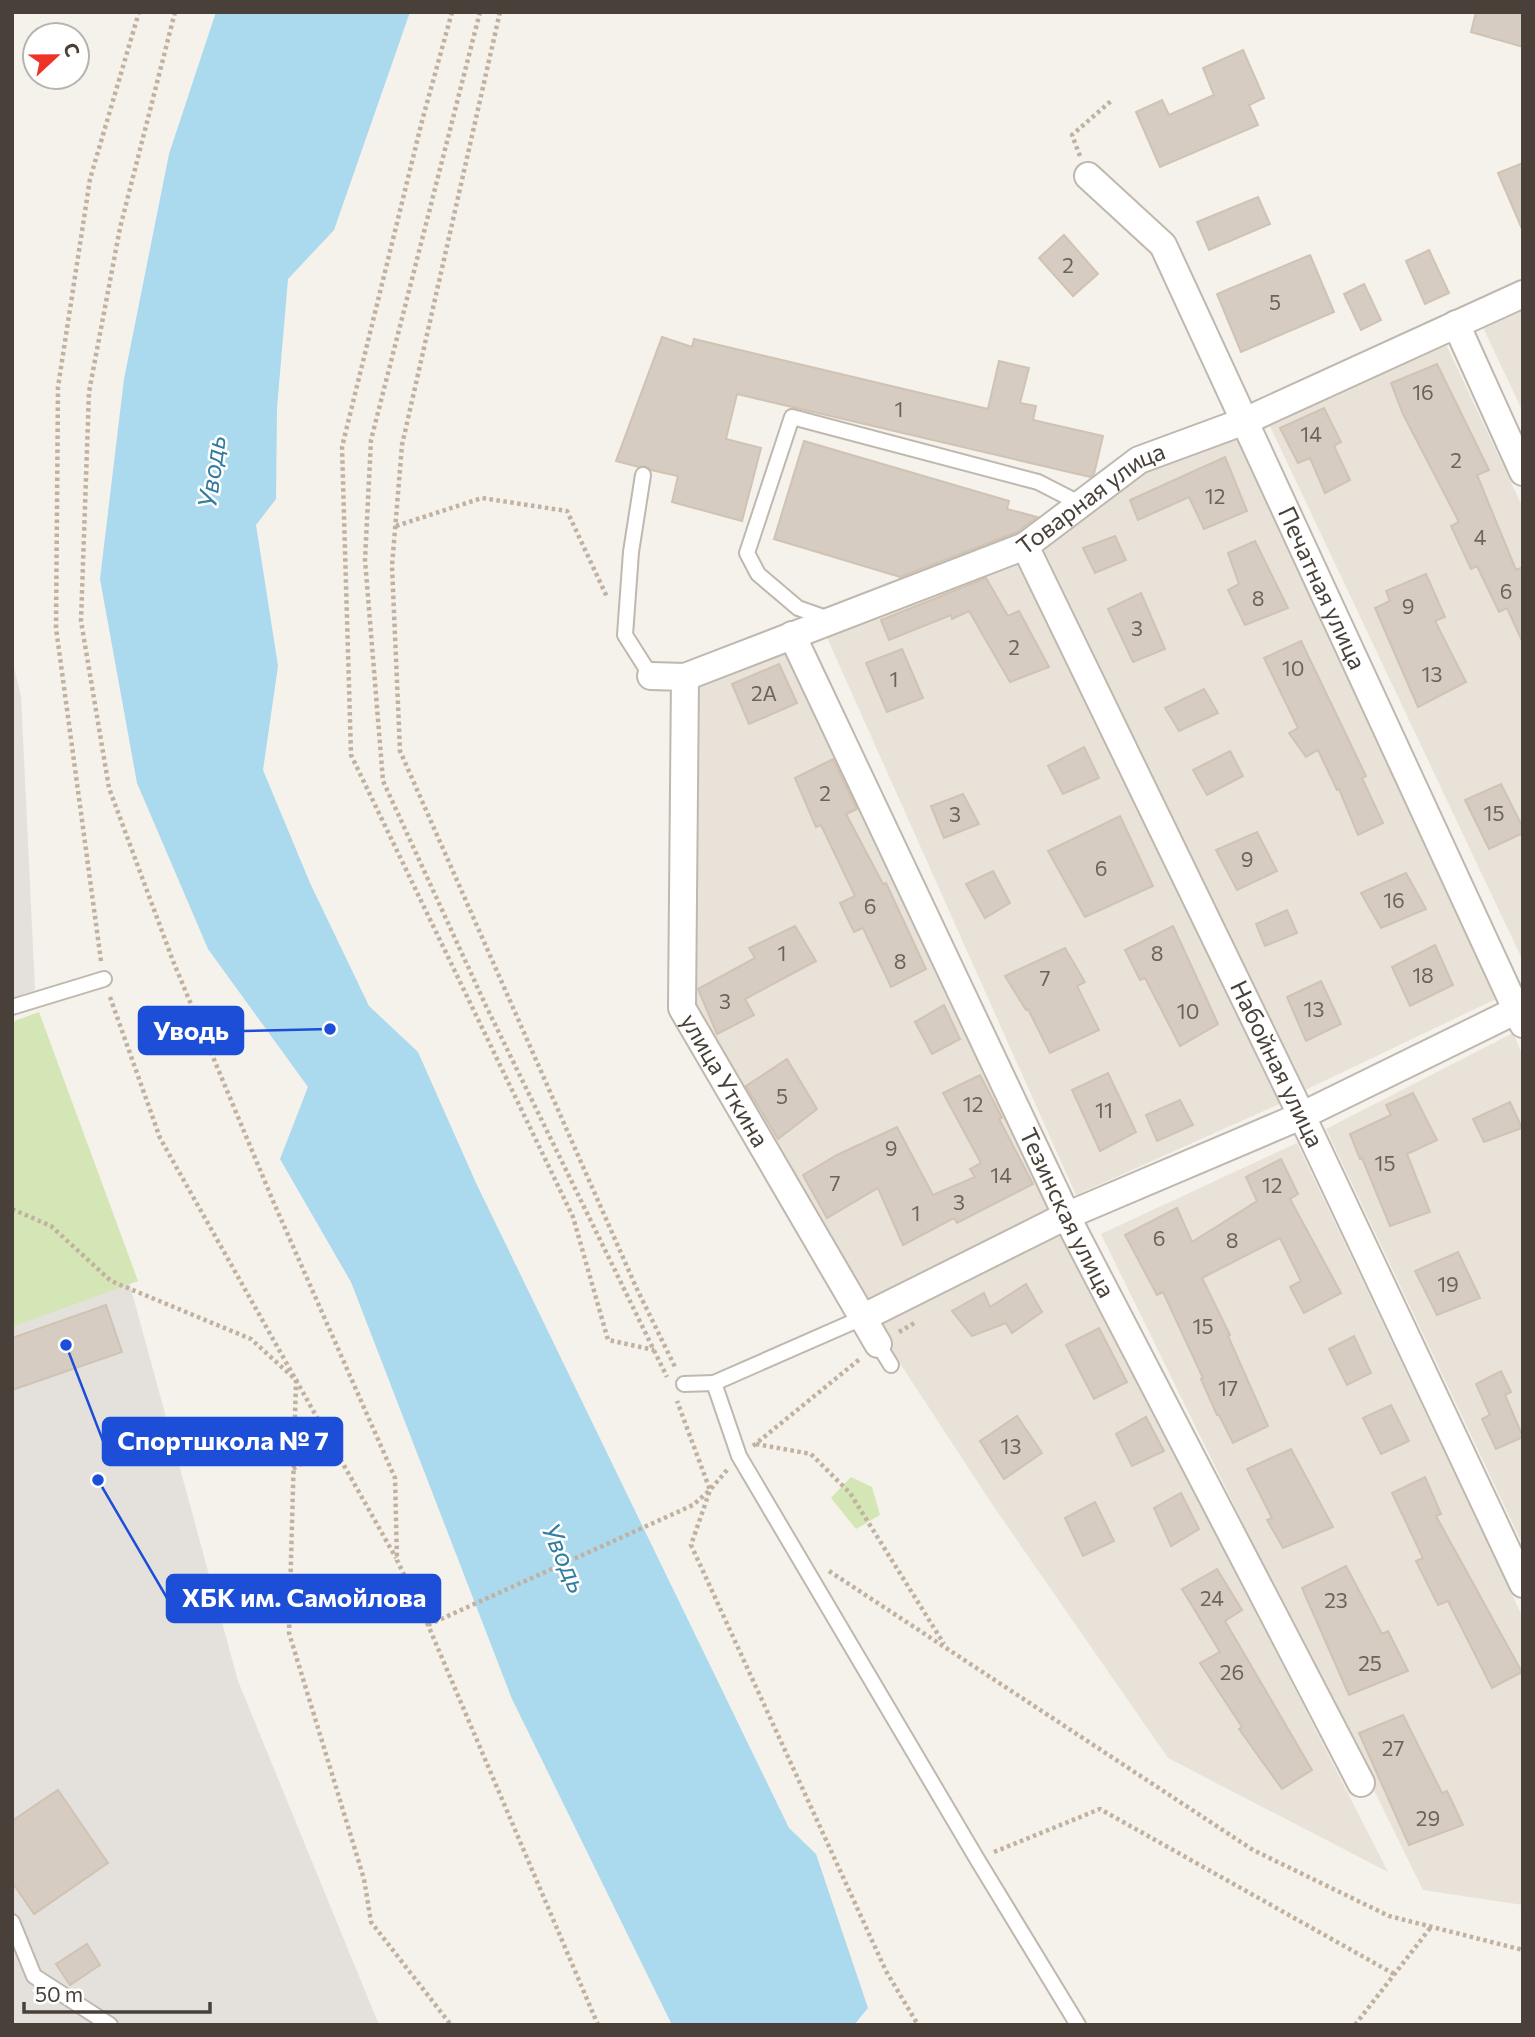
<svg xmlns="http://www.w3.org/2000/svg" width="1535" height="2037" font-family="Commissioner,sans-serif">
  <rect width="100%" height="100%" fill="#f5f1eb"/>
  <!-- residential -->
  <g fill="#e8e2d9">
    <path d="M1523,304V412L1481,323Z"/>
    <path d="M1444,340L1523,508V961L1268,422Z"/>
    <path d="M1242,433L1496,999L1301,1092L1036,550L1139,473Z"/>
    <path d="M1018,563L1284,1102L1076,1195L825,633Z"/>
    <path d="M789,649L1053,1213L863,1308L690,1003L698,688Z"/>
    <path d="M1513,1033L1523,1056V1545L1326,1129Z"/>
    <path d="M1297,1143L1523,1618V1905L1423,1890L1101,1234Z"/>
    <path d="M1059,1226L1388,1872L1168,1758L992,1504L871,1319Z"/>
  </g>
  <!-- industrial -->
  <g fill="#e4e0dc">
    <path d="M12,659L21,696L35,990L12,998Z"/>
    <path d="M12,1212L128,1278L238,1681L379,2025H12Z"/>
  </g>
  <!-- green -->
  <g fill="#d5e6b6">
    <path d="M39,1012L138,1281L12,1327V1022Z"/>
    <path d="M851,1477L872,1487L880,1515L856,1529L831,1498Z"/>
  </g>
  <!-- water -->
  <path fill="#abd9ed" d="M216,12H410L334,230L288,279L277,408L276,499L256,525L278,666L263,770L310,883L369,1006L418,1052L476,1183L789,1828L816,1854L868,2008L854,2025H672L512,1699L351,1282L280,1159L308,1087L208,949L137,783L100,579L124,379L169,154Z"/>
  <!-- building -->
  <g fill="#d6ccc1" stroke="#d0c3b4" stroke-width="2">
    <path d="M1476,12H1523V47L1471,32Z"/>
    <path d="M1243,50L1264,98L1249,105L1258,125L1160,167L1136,112L1162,100L1169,115L1214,95L1203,68Z"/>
    <path d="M1523,163V231L1498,173Z"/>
    <path d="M1258,197L1270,224L1209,250L1197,222Z"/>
    <path d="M1064,235L1098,274L1073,296L1039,258Z"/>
    <path d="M1429,250L1449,293L1425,304L1406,261Z"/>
    <path d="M1310,255L1334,312L1241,352L1217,294Z"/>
    <path d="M1364,284L1381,320L1361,330L1344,294Z"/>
    <path d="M662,337L692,347L694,339L988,409L999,361L1029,368L1020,403L1036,406L1033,420L1103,436L1094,474L1090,477L737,394L726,439L761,448L742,521L672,502L678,476L651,470L645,466L639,467L616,461Z"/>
    <path d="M1437,364L1489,470L1477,475L1516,570L1523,567V643L1507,608L1499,612L1477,566L1471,569L1451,526L1459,522L1403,414L1391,383Z"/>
    <path d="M1324,408L1341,442L1334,446L1350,480L1325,493L1310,458L1298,463L1280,428Z"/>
    <path d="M804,441L1009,501L1007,509L1037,517L1017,532L900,577L774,539Z"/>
    <path d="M1225,457L1247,511L1204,529L1189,497L1138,520L1130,500Z"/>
    <path d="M1115,536L1126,560L1095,573L1083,548Z"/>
    <path d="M1255,541L1288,608L1245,625L1228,590L1239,584L1228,553Z"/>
    <path d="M1426,574L1445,617L1435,621L1466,682L1418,707L1375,608L1390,601L1386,591Z"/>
    <path d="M986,578L1008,616L1019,611L1049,667L1010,682L969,611L952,619L951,615L889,640L881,620Z"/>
    <path d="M1141,593L1165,649L1133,662L1108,609Z"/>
    <path d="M1301,641L1366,776L1362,778L1383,823L1358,835L1339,789L1337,790L1318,750L1306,757L1289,733L1298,728L1264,658Z"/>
    <path d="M902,649L923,698L887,712L866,663Z"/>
    <path d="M779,664L797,703L749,724L732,684Z"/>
    <path d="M1204,689L1218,713L1179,731L1165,708Z"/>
    <path d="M1084,747L1099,778L1063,794L1048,766Z"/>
    <path d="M1230,751L1243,776L1207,795L1193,770Z"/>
    <path d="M833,759L857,809L846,814L883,884L886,883L926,969L891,987L863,928L854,932L840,903L855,896L821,825L816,827L795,778Z"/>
    <path d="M1501,784L1523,828V833L1489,849L1465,800Z"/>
    <path d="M963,794L979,824L944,838L931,806Z"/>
    <path d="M1120,816L1153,886L1085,917L1048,851Z"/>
    <path d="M1257,832L1277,871L1237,890L1216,850Z"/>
    <path d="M993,871L1010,903L985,918L966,884Z"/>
    <path d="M1406,873L1426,909L1381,928L1361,893Z"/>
    <path d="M1287,910L1297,933L1265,946L1256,924Z"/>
    <path d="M795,926L816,961L745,999L754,1015L717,1034L698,989L755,958L749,948Z"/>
    <path d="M1173,926L1218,1024L1180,1046L1145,978L1140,980L1125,950Z"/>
    <path d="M1435,945L1453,985L1410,1006L1392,967Z"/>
    <path d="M1065,948L1085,982L1077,986L1099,1030L1050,1053L1028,1009L1026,1010L1005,976Z"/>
    <path d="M1321,981L1341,1024L1306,1041L1287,997Z"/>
    <path d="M944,1005L960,1039L932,1054L915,1022Z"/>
    <path d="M787,1059L817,1109L778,1139L746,1086Z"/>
    <path d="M1108,1073L1136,1132L1100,1151L1072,1090Z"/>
    <path d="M980,1075L1002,1118L999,1119L1033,1184L957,1223L954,1218L903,1245L878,1188L827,1218L803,1175L837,1155L897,1127L933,1195L975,1177L970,1169L981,1163L943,1093Z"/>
    <path d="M1413,1093L1437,1140L1407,1154L1430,1212L1390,1226L1362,1158L1360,1159L1350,1134L1391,1115L1386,1105Z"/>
    <path d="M1180,1100L1193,1125L1157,1141L1146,1115Z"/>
    <path d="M1510,1102L1522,1128L1484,1142L1473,1119Z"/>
    <path d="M1281,1159L1298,1194L1290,1199L1341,1293L1304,1313L1290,1287L1301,1281L1280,1238L1202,1278L1230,1335L1228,1336L1268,1426L1233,1443L1219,1415H1217L1201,1379L1203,1378L1163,1292L1157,1295L1125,1235L1177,1208L1192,1242L1257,1201L1246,1177Z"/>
    <path d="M1458,1252L1480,1298L1437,1315L1415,1271Z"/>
    <path d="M1026,1284L1042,1312L1012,1333L1006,1323L972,1336L952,1311L984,1293L990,1307Z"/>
    <path d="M106,1305L122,1352L12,1390V1338Z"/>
    <path d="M1099,1328L1127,1382L1094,1399L1066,1345Z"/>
    <path d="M1354,1336L1371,1373L1347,1385L1329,1349Z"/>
    <path d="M1501,1371L1511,1392L1505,1395L1523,1437L1496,1449L1482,1419L1490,1415L1476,1384Z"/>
    <path d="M1391,1405L1409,1441L1381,1454L1363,1418Z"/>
    <path d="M1017,1416L1042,1453L1004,1479L980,1441Z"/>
    <path d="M1146,1417L1164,1451L1132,1466L1116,1434Z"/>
    <path d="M1291,1449L1333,1527L1283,1548L1267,1520L1272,1518L1247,1469Z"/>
    <path d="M1425,1477L1441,1514L1436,1516L1522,1672L1492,1688L1448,1601L1438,1605L1416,1561L1423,1558L1392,1493Z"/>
    <path d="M1181,1493L1199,1529L1171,1546L1154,1508Z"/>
    <path d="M1095,1502L1114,1541L1083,1556L1065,1518Z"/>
    <path d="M1346,1566L1382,1634L1388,1631L1408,1671L1349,1695L1302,1588Z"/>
    <path d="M1217,1569L1242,1610L1225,1621L1312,1770L1282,1789L1239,1729L1242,1727L1200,1663L1220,1652L1182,1589Z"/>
    <path d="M1403,1715L1442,1793L1447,1791L1463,1825L1409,1845L1359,1733Z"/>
    <path d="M58,1790L108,1863L34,1914L12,1882V1821Z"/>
    <path d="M87,1944L100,1965L70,1985L56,1964Z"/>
  </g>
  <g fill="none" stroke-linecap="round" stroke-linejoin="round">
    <defs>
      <g id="lane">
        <path d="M643,475L631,552L625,635L651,676"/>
        <path d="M829,619L798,608L758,574L747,553L792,417L1038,482L1081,504"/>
        <path d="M12,1007L104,979"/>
        <path d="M862,1318L714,1383L739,1456L977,1859L1078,2025"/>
        <path d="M878,1344L891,1365"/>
        <path d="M684,1384L714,1383"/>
        <path d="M12,1922L34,1976L110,2025"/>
      </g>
      <g id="street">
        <path id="s1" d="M1088,176L1163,245L1523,1024"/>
        <path d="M1456,324L1523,472"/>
        <path id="s2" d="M1025,546L1310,1133L1523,1584"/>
        <path id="s3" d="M792,635L1074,1231L1361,1783"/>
        <path id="s4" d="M651,676L685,677L1025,546L1139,460L1245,421L1523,294"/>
        <path id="s5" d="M685,677L682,1008L878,1344"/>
        <path d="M862,1318L1066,1216L1301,1116L1523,1007"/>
      </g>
    </defs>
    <!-- lane casing -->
    <use href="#lane" stroke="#c0b8ae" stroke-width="18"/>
    <!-- street casing -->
    <use href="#street" stroke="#c0b8ae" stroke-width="30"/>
    <!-- path -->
    <g stroke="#c1b2a0" stroke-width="4.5" stroke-dasharray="3.5 3.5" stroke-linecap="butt">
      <path d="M175,12L120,228L89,392L81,621L109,788L173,961L273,1201L395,1478L397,1560L428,1625L598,2025"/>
      <path d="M452,12L422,121L342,447L351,755L573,1217L608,1340L654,1350"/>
      <path d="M480,12L371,440L365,560L383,781L486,1006L667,1377"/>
      <path d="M500,12L402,445L392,566L400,751L636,1287L676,1369"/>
      <path d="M1080,156L1072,135L1111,101"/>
      <path d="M396,526L482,498L567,511L607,597"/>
      <path d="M101,961L56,628L58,387L90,179L139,12"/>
      <path d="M110,997L160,1138L396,1558"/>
      <path d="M12,1209L51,1226L111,1281L251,1339L296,1380L289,1633L364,1879L371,1922L451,2025"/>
      <path d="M899,1332L916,1322"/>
      <path d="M756,1444L811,1454L850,1493L944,1644"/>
      <path d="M753,1446L861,1358"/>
      <path d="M293,1469L332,1444"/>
      <path d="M727,1470L710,1490L691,1545L886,1971L918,2025"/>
      <path d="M829,1571L1253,1850L1389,1916L1523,1950"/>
      <path d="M428,1625L693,1505L710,1490L677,1401"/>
      <path d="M994,1852L1100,1809L1394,1974"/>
      <path d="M1355,2025L1431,1927"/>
    </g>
    <!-- lane -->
    <use href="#lane" stroke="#fff" stroke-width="14"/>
    <!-- street -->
    <use href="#street" stroke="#fff" stroke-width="26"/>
  </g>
  <g text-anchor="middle" stroke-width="5" stroke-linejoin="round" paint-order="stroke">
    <!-- number labels -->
    <g font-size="21" fill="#6c645b">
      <text x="1068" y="273">2</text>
      <text x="1275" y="310">5</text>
      <text x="1423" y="400">16</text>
      <text x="899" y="417">1</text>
      <text x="1311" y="442">14</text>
      <text x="1456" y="468">2</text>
      <text x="1215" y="504">12</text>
      <text x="1480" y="545">4</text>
      <text x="1506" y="599">6</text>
      <text x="1258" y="606">8</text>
      <text x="1408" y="614">9</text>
      <text x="1137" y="636">3</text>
      <text x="1014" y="655">2</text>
      <text x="1293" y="676">10</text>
      <text x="1432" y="682">13</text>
      <text x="894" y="687">1</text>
      <text x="764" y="701">2А</text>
      <text x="825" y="801">2</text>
      <text x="1494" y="821">15</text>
      <text x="955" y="822">3</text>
      <text x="1247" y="867">9</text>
      <text x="1101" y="876">6</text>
      <text x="1394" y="908">16</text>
      <text x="870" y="914">6</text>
      <text x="782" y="961">1</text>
      <text x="1157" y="961">8</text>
      <text x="900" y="969">8</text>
      <text x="1423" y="983">18</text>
      <text x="1045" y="986">7</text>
      <text x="725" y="1009">3</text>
      <text x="1314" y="1017">13</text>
      <text x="1188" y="1019">10</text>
      <text x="782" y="1104">5</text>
      <text x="973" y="1112">12</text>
      <text x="1104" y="1118">11</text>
      <text x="891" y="1156">9</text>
      <text x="1385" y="1171">15</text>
      <text x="1001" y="1183">14</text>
      <text x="835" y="1191">7</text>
      <text x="1272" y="1193">12</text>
      <text x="959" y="1210">3</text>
      <text x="916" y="1221">1</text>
      <text x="1159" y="1246">6</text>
      <text x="1232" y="1248">8</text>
      <text x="1448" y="1292">19</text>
      <text x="1203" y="1334">15</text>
      <text x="1228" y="1396">17</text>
      <text x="1011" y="1454">13</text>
      <text x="1212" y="1606">24</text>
      <text x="1336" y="1608">23</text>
      <text x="1370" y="1671">25</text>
      <text x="1232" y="1680">26</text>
      <text x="1393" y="1756">27</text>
      <text x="1428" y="1826">29</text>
    </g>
    <!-- street labels -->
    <g font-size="24" fill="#494139" stroke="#fff">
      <text dy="8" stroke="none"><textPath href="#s4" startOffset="480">Товарная улица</textPath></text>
      <text dy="8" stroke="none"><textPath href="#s1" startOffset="480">Печатная улица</textPath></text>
      <text dy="8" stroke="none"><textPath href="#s2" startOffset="576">Набойная улица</textPath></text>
      <text dy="8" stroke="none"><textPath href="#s5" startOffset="415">улица Уткина</textPath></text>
      <text dy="8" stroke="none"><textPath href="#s3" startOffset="640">Тезинская улица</textPath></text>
    </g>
    <!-- water labels -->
    <g font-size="26" font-style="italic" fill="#327ca0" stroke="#fff">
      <text transform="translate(212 472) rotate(-82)" y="9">Уводь</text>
      <text transform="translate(564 1558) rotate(66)" y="9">Уводь</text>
    </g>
  </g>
  <!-- callouts -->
  <path fill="none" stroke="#1d4ed8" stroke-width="2.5" d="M330 1029L243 1031M66 1345L103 1441M98 1480L167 1598"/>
  <g fill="#1d4ed8" stroke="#fff" stroke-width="2.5">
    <circle cx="330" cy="1029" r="7"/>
    <circle cx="66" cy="1345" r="7"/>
    <circle cx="98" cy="1480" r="7"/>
  </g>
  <g fill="#1d4ed8" stroke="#1d4ed8" stroke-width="2.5">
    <rect x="139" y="1007" width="104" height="47" rx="7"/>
    <rect x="103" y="1418" width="239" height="47" rx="7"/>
    <rect x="167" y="1575" width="273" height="47" rx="7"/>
  </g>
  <g font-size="26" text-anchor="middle" font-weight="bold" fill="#fff">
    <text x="191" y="1040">Уводь</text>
    <text x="223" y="1450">Спортшкола № 7</text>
    <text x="304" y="1607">ХБК им. Самойлова</text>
  </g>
  <!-- border -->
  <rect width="1535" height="2037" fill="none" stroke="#494139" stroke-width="28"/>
  <!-- north arrow -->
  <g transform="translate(56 56) rotate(68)"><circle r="33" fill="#ffffff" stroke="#b6b3b0" stroke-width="2"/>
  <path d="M0-5L12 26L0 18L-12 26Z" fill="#ef3227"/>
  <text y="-10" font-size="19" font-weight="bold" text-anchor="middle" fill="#494139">С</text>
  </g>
  <!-- scale -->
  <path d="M24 2002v10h186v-10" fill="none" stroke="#494139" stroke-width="3.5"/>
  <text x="35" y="2002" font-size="21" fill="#494139" stroke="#ffffff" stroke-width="5" paint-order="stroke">50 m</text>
</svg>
